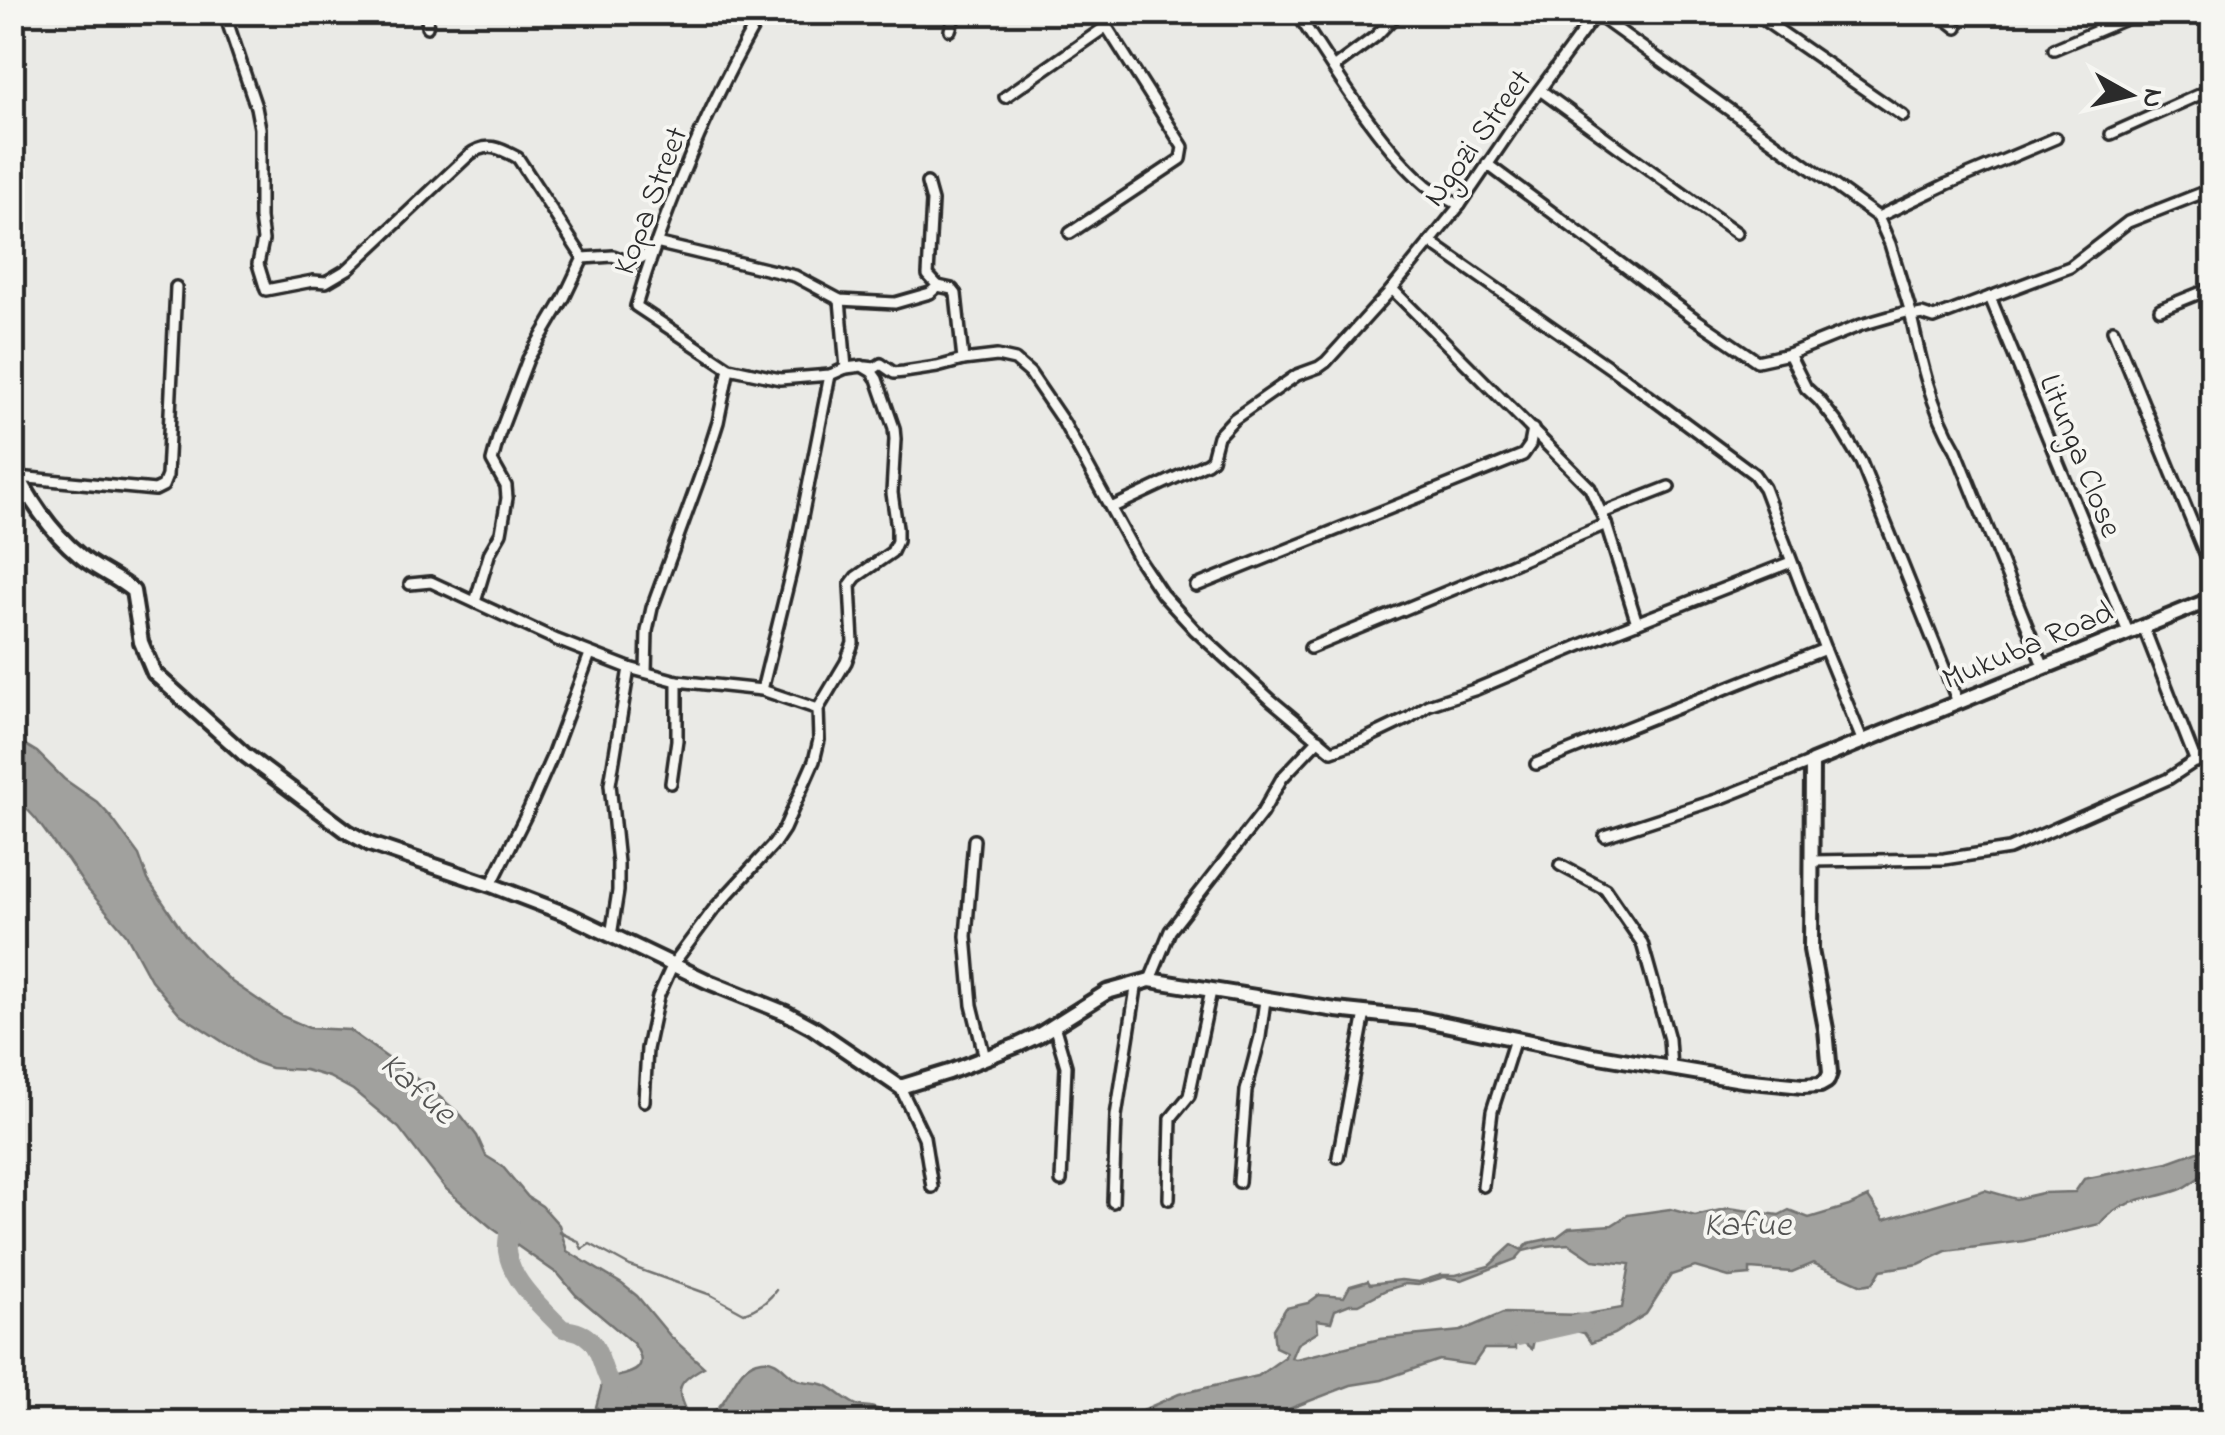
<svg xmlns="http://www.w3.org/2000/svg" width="2225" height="1435" font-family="'Indie Flower',sans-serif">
  <rect width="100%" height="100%" fill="#eaeae6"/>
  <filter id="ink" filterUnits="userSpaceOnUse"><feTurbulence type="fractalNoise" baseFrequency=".01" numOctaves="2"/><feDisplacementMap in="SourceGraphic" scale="20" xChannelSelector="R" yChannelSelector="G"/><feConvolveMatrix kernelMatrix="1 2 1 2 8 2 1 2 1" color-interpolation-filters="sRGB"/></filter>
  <g filter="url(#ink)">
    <!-- water -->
    <g fill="#a1a19e" stroke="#727270" stroke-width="2.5" fill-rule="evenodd">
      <path d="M12,737L37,752L64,779L97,802L111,817L139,855L148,880L185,935L207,959L232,982L282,1016L309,1028L349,1030L428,1087L461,1115L477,1136L486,1156L502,1166L528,1197L542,1206L559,1225L567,1251L622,1284L637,1296L671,1337L704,1367C680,1380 673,1388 687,1413C735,1427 724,1365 762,1360C778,1358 784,1372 795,1378C804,1384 816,1381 825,1385C837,1390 847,1402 859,1406C864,1407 869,1406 874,1408C884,1410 893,1417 902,1422H614L596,1407L603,1381C623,1373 656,1375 633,1343L576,1295L559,1275L492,1228L461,1202L445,1188L399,1128L353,1090L329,1077L305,1070L271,1068L254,1062L180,1014L151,980L126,934L85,886L67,859L60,852L36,819L24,806L13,801Z"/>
      <path d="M2212,1146V1170C2199,1175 2191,1186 2179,1190C2153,1200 2117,1199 2100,1224L2024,1241L1946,1251L1919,1264L1881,1270L1873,1283L1862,1285L1813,1263L1792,1272L1750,1269V1275L1729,1277L1695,1267L1671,1275L1646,1314L1614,1334L1591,1343L1584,1333L1556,1326L1545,1329L1535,1335L1532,1349L1523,1342L1515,1345V1349H1484L1473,1365L1439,1360L1382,1380L1351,1385L1255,1422H1116L1179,1394L1258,1376L1285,1357L1286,1352L1275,1347L1273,1329L1286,1308L1308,1303L1319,1295L1344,1297L1350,1286L1368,1281L1370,1284L1401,1280L1419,1282L1441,1275H1456L1489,1266L1512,1245L1522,1250L1529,1243L1557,1237L1569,1228L1612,1225L1628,1215L1670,1209L1695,1216L1729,1208L1779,1215L1789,1210L1809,1218L1849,1206L1868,1197L1884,1220L1985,1190L2016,1199L2042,1193L2075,1192L2084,1179L2168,1162ZM1569,1244L1593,1260L1630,1264L1622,1308L1582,1315L1503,1313L1461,1331L1380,1339L1296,1359L1291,1358L1297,1344L1318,1331L1317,1320L1331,1322L1335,1310L1350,1304H1359L1386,1290L1405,1284L1418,1285L1444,1277L1462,1280L1516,1259L1523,1251L1544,1246Z"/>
    </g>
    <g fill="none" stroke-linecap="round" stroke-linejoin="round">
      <!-- stream -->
      <path stroke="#727270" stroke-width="2.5" d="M559,1232L578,1241L582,1249L590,1244L630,1266L711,1295L744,1313C757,1309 768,1302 776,1290"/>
      <!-- river -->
      <g stroke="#a1a19e" stroke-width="18">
        <path d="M511,1219C509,1229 506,1241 507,1251C511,1281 542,1308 563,1329C612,1333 592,1376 623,1397"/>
        <path d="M1518,1337L1585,1322"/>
      </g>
      <defs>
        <g id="street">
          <path d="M224,12L256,107L260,128V218L263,240L258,264L266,290L313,281L326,282L348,269L469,155C486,141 500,148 518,158L583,258"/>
          <path d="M1296,12C1333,67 1377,143 1426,185C1436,193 1449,199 1460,205"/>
          <path d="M1752,12L1903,116"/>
          <path d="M1937,12L1957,28"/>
          <path d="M1596,14L1878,217L1890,244L1912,316"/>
          <path d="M427,27L428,12"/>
          <path d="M950,30L956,12"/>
          <path d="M2054,49L2142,12"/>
          <path d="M1333,68L1376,36L1399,12"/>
          <path d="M1540,90L1737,233"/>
          <path d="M1005,97L1104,28L1105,20L1102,12"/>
          <path d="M2111,134L2212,89"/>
          <path d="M1487,164L1694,318L1757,361L1789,354L1861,325L1910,311L1912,316L1922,314L1934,318L2070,267L2128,222L2212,189"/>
          <path d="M1878,217L1947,184L2056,138"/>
          <path d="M1070,233L1181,159L1183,147L1105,24"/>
          <path d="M1430,242L1626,379L1754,474L1764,488L1825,649L1863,742"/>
          <path d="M656,243L795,276L840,300L895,303L930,293L938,286L928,275L932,201L927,183"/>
          <path d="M583,258L613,256L632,263L651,252"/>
          <path d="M938,286L952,289L956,294L963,360"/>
          <path d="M1392,289L1590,488L1606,524L1637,623"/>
          <path d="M1990,297L2128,632"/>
          <path d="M840,300L846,368"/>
          <path d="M2160,309L2212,288"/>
          <path d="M1910,311C1920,359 1931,408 1956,450L2044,668"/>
          <path d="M2113,330L2212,571"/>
          <path d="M1789,354L1806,388L1819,400L1838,424L1861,462L1958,702"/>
          <path d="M866,367L875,368L881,364L894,373L904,372L937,367L963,360L997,356L1015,360L1030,373L1064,423L1138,558L1162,594L1195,630L1271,700L1332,751L1363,740L1409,718L1428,705L1474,690L1603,636L1791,562"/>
          <path d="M18,477L155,490L163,486L167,476L176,287"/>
          <path d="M1111,508L1207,463L1212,459L1218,436L1234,419L1297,375L1319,367L1326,362L1392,289L1460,205L1522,114L1597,12"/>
          <path d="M1602,513L1669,487"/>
          <path d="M410,584L431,582L557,640L629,668L677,681L762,690L818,709"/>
          <path d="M1196,586L1523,455L1530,445L1533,429"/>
          <path d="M475,602L490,552L501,533L507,498L506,486L492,461L499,435L528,359L564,298L583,258"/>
          <path d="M2143,626L2196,762"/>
          <path d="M1310,648L1473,581L1606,524"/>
          <path d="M646,672L647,631L652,608L705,463L718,422L729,368"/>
          <path d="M762,690L792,568L830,375"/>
          <path d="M1536,764L1825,649"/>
          <path d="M671,783L677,740V681"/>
          <path d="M1605,836L1719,799L1812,762"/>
          <path d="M974,840L966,936L972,1005L985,1058"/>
          <path d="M1811,861L1944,859L2009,849L2168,779L2212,750"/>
          <path d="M1560,865L1605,889L1642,943L1669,1039L1671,1068"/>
          <path d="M491,885L529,809L551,759L590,654"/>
          <path d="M611,936L618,891V863L610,784L629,668"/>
          <path d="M1150,980L1170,931L1262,813L1282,778L1319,739"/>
          <path d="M1054,1025L1066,1066L1061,1181"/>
          <path d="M900,1087L924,1137L932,1187"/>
          <path d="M644,1101L647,1049L658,997L673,964L714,909L774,844L784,829L814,761L819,740L818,709L846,662L853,643L850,585L856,577L892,552L897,541V528L892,493L895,439L894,428L877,379L872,372L862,366L846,368L830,375L780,379L729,368L636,306C664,210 711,99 762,12"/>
          <path d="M1338,1157L1365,1013"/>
          <path d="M1239,1182L1246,1091L1260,1037L1265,1000"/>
          <path d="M1483,1186L1492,1111L1515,1039"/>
          <path d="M1169,1199L1171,1118L1189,1096L1211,991"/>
          <path d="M1113,1202L1116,1116L1137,982"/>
        </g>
        <path id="secondary" d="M12,463C27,497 51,532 79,555C96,570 117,577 133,591L141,642L154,673L244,754L348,832L370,844L491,885L569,915L709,982L786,1013L812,1027L900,1087L949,1072L1018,1045L1039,1035L1107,992L1150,980L1336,1010L1421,1019L1593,1055L1742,1080L1803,1086L1820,1085L1827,1081L1830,1073L1826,1029L1811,950L1812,762L2212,599"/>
      </defs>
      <!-- street casing -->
      <use href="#street" stroke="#2b2b2b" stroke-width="16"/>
      <!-- secondary casing -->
      <use href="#secondary" stroke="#2b2b2b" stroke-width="20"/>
      <!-- street -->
      <use href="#street" stroke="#f6f6f2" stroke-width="9"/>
      <!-- secondary -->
      <use href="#secondary" stroke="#f6f6f2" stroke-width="12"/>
    </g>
  </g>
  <g text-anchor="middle" stroke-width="8" stroke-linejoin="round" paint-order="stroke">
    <!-- street labels -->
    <g font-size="32" fill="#2b2b2b" stroke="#f6f6f2">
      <text transform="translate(1476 137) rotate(-54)" y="11">Ngozi Street</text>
      <text transform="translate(649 200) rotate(-69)" y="11">Kopa Street</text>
      <text transform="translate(2082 455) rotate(68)" y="11">Litunga Close</text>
      <text transform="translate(2027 644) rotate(-23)" y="11">Mukuba Road</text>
    </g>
    <!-- water labels -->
    <g font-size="35" font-style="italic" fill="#545453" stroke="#f6f6f2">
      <text transform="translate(419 1087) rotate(42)" y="12">Kafue</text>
      <text x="1747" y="1235">Kafue</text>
    </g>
  </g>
  <!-- margin -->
  <rect width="2225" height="1435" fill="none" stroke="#f6f6f2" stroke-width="50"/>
  <rect x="25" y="25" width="2175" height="1385" fill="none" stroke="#2b2b2b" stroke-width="4" filter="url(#ink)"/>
  <!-- north arrow -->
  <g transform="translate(2130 95) rotate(98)" stroke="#f6f6f2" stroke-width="8" paint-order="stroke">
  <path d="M0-8L18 38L0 25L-18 38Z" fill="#2b2b2b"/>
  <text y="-15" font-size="28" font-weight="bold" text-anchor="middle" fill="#2b2b2b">N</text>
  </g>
</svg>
